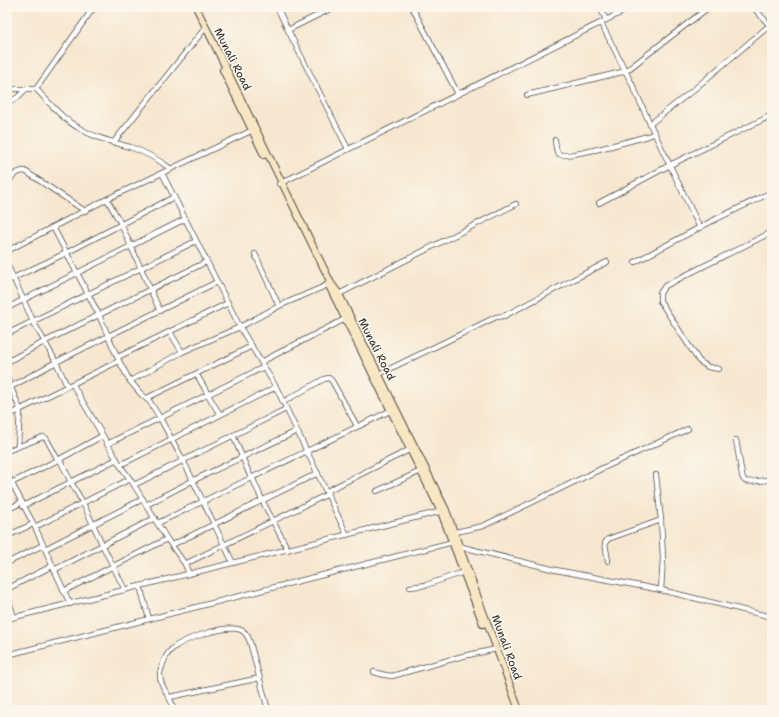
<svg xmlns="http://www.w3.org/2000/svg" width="779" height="717" font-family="'Shantell Sans',sans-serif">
  <rect width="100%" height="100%" fill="#fbf7ec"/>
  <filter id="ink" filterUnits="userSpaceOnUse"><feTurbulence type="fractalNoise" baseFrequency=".025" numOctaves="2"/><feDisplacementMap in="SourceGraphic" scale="8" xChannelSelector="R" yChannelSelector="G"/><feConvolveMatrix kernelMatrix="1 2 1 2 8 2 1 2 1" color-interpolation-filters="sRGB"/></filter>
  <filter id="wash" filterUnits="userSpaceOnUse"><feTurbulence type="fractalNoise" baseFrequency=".012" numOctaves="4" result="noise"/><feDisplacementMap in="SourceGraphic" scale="16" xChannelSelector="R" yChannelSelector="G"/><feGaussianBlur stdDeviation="0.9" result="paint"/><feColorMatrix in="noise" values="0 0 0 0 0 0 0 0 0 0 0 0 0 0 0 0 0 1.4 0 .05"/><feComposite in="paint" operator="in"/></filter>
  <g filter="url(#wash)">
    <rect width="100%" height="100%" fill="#f7e7d0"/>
  </g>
  <g filter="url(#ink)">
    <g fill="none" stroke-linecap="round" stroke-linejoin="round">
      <defs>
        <g id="minor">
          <path d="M277,7L288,30L348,149"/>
          <path d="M412,7L458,94"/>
          <path d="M600,7L606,20"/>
          <path d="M753,7L772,28"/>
          <path d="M601,23L633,86L650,124L692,91L770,25"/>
          <path d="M288,30L334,7"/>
          <path d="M7,87L13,89H36C50,103 62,119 79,128C95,138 113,142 130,147C145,152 159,160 171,169"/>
          <path d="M36,89L94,7"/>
          <path d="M527,95L626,71L709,7"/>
          <path d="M7,104L18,97L26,89"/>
          <path d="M650,124L700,228"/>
          <path d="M555,140C556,144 555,151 559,154C565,160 636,139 648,136L655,133"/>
          <path d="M113,143L206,27"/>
          <path d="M162,173L240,327L276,387L347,535"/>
          <path d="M7,184C12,177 15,171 25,171L85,211"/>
          <path d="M279,184L632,7"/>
          <path d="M107,199L121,224L160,311"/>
          <path d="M599,203L670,165L772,115"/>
          <path d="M53,227L99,315L119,361L130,381L141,394L150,402L160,418L183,460L233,563"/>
          <path d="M7,251L107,199L255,129"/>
          <path d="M255,254L279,306"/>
          <path d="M635,262L710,222L772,192"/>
          <path d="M7,264L33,321L56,362L67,386"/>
          <path d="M7,281L66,253L174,197"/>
          <path d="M339,294L516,204"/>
          <path d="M7,308L185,219"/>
          <path d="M170,332L182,352"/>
          <path d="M7,334L196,241"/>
          <path d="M118,357L228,303"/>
          <path d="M7,362L44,342L206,262"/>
          <path d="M261,362L347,318"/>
          <path d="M719,369L708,367L699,361L660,301V293L665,286L686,275L772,232"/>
          <path d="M196,374C205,387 211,402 220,414"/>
          <path d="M377,375L496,317L504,316L607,262"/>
          <path d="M7,378L20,409L18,446"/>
          <path d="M130,381L182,352L240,327L279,306L330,284"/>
          <path d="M73,385L120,465L134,485L167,539L185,564L189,574"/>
          <path d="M7,389L56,362L217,282"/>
          <path d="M147,398L252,346"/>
          <path d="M283,402L324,379L329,378L332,381L357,426"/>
          <path d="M7,416L119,361"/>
          <path d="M233,435L251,478"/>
          <path d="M736,440L742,475C742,477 744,480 745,481C749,483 766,480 772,479"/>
          <path d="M107,444L264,367"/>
          <path d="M7,451L43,437L46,438L58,460"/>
          <path d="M60,460L71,482L83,503L103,546L125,590"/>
          <path d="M120,465L276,387"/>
          <path d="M7,474L35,527L70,604"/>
          <path d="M656,475L661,520"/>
          <path d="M252,477L262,500L288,550"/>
          <path d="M7,485L58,460L102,436"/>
          <path d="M134,485L286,409"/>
          <path d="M327,491L411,449"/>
          <path d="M377,491L421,471"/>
          <path d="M146,505L192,481L297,431"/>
          <path d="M23,506L117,459"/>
          <path d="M7,510L22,502"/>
          <path d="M158,523L392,410"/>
          <path d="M35,527L130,479"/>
          <path d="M451,533L483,526L603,468L688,429"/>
          <path d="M7,536L33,524"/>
          <path d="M172,545L318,473"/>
          <path d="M458,546L556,570L661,590L772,617"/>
          <path d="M45,549L143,499"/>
          <path d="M608,561L605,543L608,539L661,520L663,558L661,590"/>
          <path d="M7,563L43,545"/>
          <path d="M185,564L328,494"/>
          <path d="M54,570L155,518"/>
          <path d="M140,586L149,619"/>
          <path d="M410,587L426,585L464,572"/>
          <path d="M7,589L52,566"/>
          <path d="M64,591L167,539"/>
          <path d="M7,596L14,617"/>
          <path d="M7,619L442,511"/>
          <path d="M7,655L453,542"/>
          <path d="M374,672L385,675L392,676L463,656L497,649"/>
          <path d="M170,697L260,678"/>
          <path d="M174,710C172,697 159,687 160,673C162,666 165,654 172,649C183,639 227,624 241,630C246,632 248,637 250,642L268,710"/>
        </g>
        <g id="secondary">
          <path d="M196,7L331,283L339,294L446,510L519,710"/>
          <path d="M223,70L264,155"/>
          <path d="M328,284L441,512L483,624"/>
        </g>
      </defs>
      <!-- minor casing -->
      <use href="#minor" stroke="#4a4744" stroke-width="6"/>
      <!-- secondary casing -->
      <use href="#secondary" stroke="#4a4744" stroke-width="8"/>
      <!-- minor -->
      <use href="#minor" stroke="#fff" stroke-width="4.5"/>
      <!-- secondary -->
      <use href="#secondary" stroke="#f9e7c3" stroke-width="6"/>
    </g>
  </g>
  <g text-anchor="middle" stroke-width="3.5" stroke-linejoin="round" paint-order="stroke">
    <!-- street labels -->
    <g font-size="11" fill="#2b2b2b" stroke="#fbf7ec">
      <text transform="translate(233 59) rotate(63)" y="4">Munali Road</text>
      <text transform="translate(377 349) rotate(63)" y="4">Munali Road</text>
      <text transform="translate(507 647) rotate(70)" y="4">Munali Road</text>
    </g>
  </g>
  <!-- margin -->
  <rect width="779" height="717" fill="none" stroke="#fbf7ec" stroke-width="24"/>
</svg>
